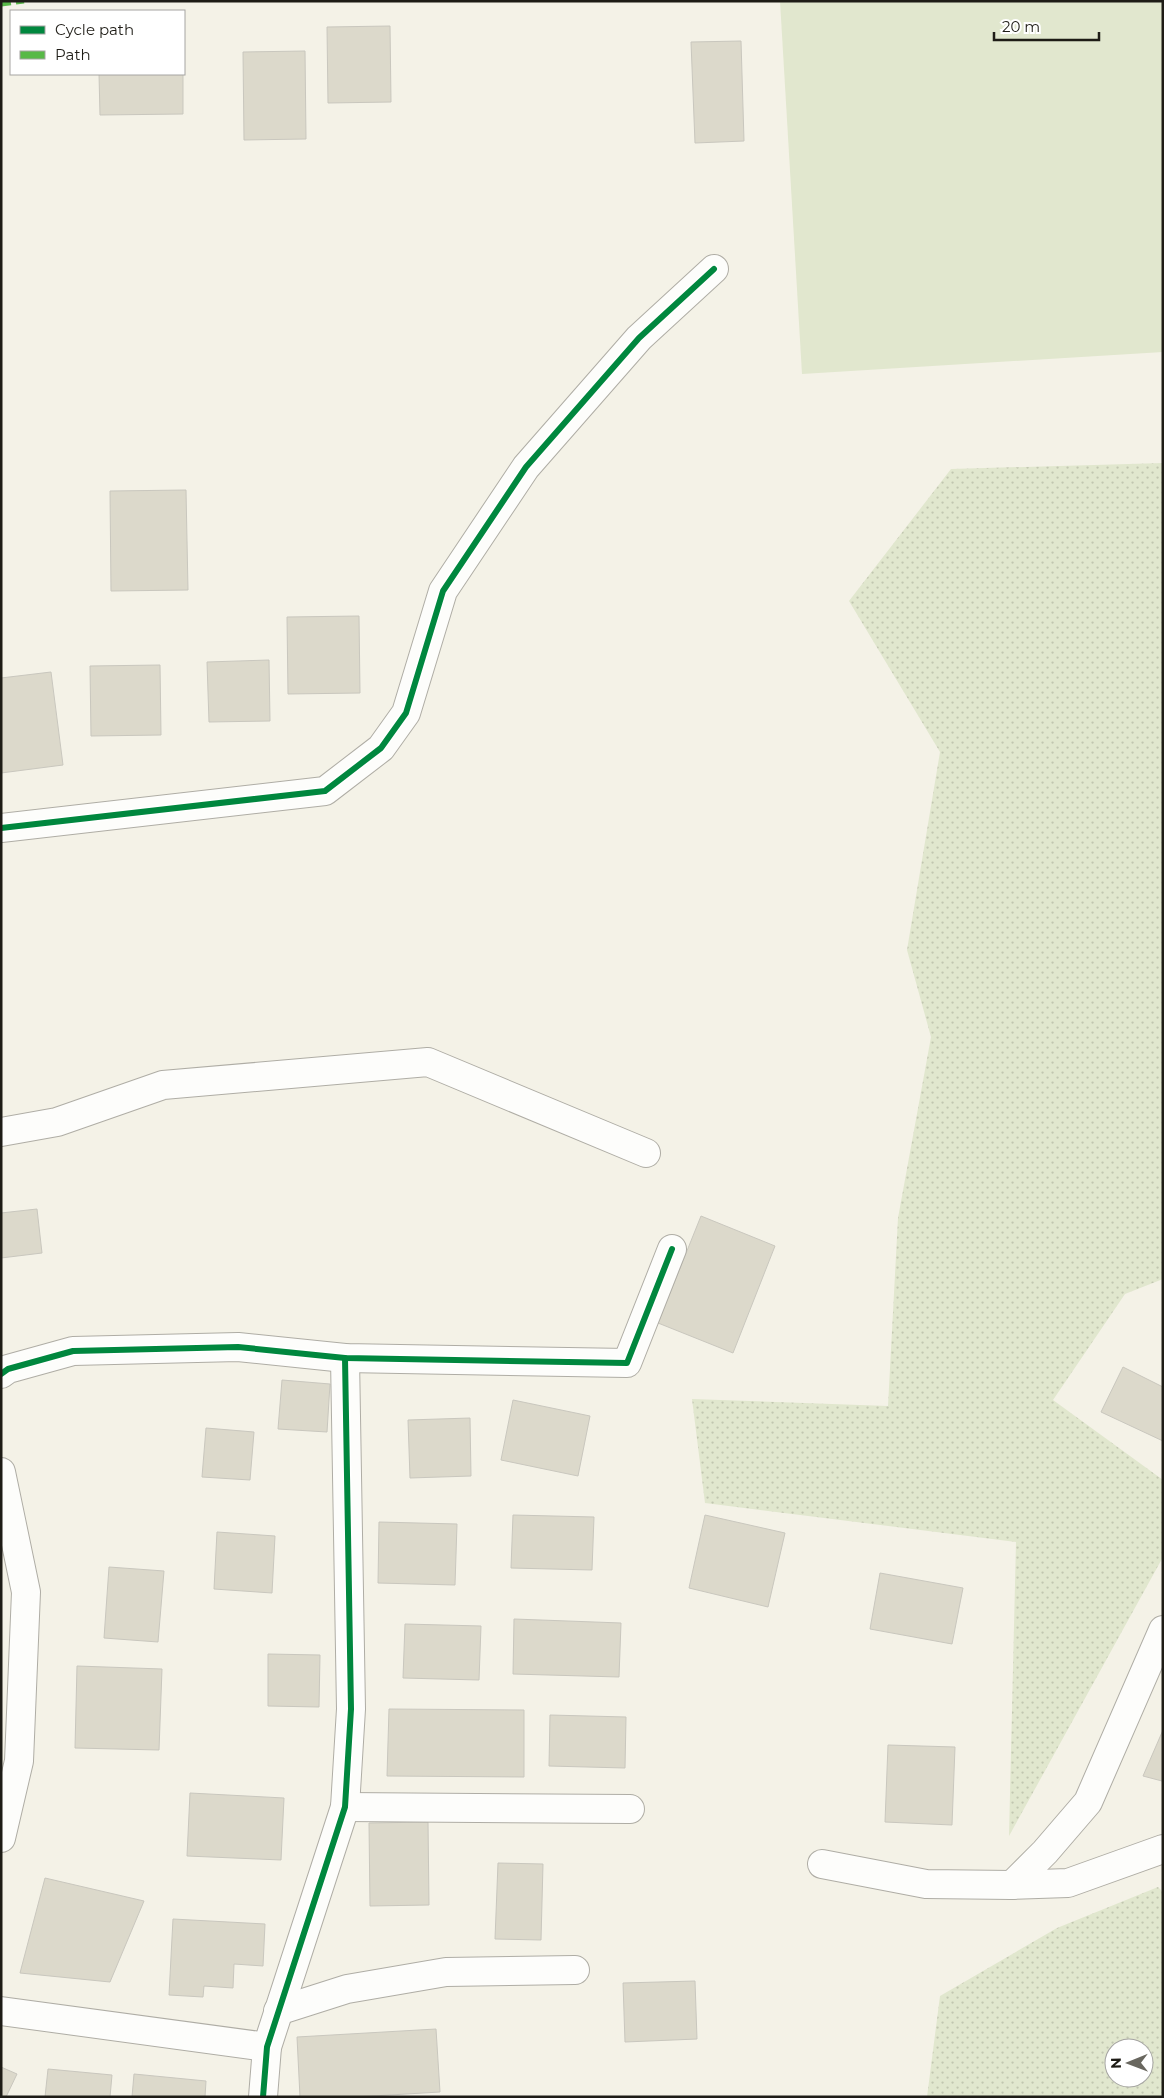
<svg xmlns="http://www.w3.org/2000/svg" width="1164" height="2098" font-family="Montserrat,sans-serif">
  <defs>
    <pattern id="grass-dots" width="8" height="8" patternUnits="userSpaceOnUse" patternTransform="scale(1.25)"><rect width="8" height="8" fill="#e1e7ce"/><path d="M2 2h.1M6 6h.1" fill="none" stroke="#c1c6b0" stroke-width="1.8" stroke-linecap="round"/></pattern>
  </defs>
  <rect width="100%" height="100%" fill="#f4f2e7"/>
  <!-- grass -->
  <g fill="url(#grass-dots)" fill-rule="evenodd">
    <path d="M1163,463V1279L1125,1294L1053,1400L1163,1480V1557L1009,1836L1016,1542L705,1503L692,1399L888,1406L898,1218L931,1037L907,950L940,752L849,601L951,469Z"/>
    <path d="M1158,1887L1163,1892V2097H927L940,1996L1057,1928ZM1114,2048H1144V2078H1114Z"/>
  </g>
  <!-- pitch -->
  <path fill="#e1e7ce" d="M780,1H1163V352L802,374Z"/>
  <!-- building -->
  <g fill="#dcd9cb" stroke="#c9c7be">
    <path d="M390,26L391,102L328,103L327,27Z"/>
    <path d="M741,41L744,141L695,143L691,42Z"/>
    <path d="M305,51L306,139L244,140L243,52Z"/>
    <path d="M99,74H183V114L100,115Z"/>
    <path d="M186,490L188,590L111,591L110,491Z"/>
    <path d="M359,616L360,693L288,694L287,617Z"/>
    <path d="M269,660L270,721L209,722L207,662Z"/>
    <path d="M160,665L161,735L91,736L90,666Z"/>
    <path d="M51,672L63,765L1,773V678Z"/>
    <path d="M37,1209L42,1253L1,1258V1213Z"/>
    <path d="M701,1216L775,1246L733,1353L658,1323Z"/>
    <path d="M1123,1367L1163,1387V1441L1101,1412Z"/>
    <path d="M282,1380L330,1384L327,1432L278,1429Z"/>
    <path d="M513,1400L590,1416L578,1476L501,1460Z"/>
    <path d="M470,1418L471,1476L410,1478L408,1420Z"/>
    <path d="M206,1428L254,1432L250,1480L202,1477Z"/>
    <path d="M513,1515L594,1517L592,1570L511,1568Z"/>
    <path d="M705,1515L785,1533L768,1607L689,1588Z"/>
    <path d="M379,1522L457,1524L455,1585L378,1583Z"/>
    <path d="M217,1532L275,1536L272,1593L214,1589Z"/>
    <path d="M109,1567L164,1571L158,1642L104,1638Z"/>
    <path d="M880,1573L963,1588L952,1644L870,1629Z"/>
    <path d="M514,1619L621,1623L619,1677L513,1674Z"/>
    <path d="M405,1624L481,1626L479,1680L403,1678Z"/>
    <path d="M268,1654L320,1655L319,1707L268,1706Z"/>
    <path d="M77,1666L162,1669L159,1750L75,1748Z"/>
    <path d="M389,1709L524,1710V1777L387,1776Z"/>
    <path d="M550,1715L626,1717L625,1768L549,1766Z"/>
    <path d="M1163,1730V1781H1162L1143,1776Z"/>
    <path d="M888,1745L955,1747L952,1825L885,1822Z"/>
    <path d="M190,1793L284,1798L281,1860L187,1856Z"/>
    <path d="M428,1822L429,1905L370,1906L369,1823Z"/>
    <path d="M498,1863L543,1864L541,1940L495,1939Z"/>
    <path d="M45,1878L144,1901L110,1982L20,1973Z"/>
    <path d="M173,1919L265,1924L263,1966L234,1964L233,1988L204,1986L203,1997L169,1995Z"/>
    <path d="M695,1981L697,2039L625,2042L623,1983Z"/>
    <path d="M436,2029L440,2092L356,2097H300L297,2037Z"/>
    <path d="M1,2067L17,2074L6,2097H1Z"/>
    <path d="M48,2069L112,2075L110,2097H45Z"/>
    <path d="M134,2074L206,2081L205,2097H132Z"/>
  </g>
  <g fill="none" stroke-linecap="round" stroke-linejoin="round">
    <defs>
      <g id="minor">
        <path d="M1,828L325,791L381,748L406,713L443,591L526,467L639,338L714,269"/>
        <path d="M1,1132L57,1122L163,1085L428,1062L646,1153"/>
        <path d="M1,1374L8,1369L73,1351L238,1347L345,1358L627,1363L672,1249"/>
        <path d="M1,1472L26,1592L19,1761L1,1838"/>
        <path d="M345,1807L630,1809"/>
        <path d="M822,1864L926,1884L1012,1885L1068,1883L1163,1849"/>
        <path d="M1012,1885L1045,1852L1088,1802L1163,1630"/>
        <path d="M1,2011L267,2047"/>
        <path d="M278,2011L347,1989L446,1972L575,1970"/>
        <path d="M263,2097L267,2047L345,1807L351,1709L345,1358"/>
      </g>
    </defs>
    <!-- minor casing -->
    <use href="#minor" stroke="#afada5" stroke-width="30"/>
    <!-- minor -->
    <use href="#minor" stroke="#fdfdfb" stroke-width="28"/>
    <!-- quiet -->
    <path stroke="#58b947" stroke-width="5" stroke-dasharray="10 5" stroke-linecap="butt" d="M1,4L24,1"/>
    <defs>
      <g id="cycleway">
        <path d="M1,828L325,791L381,748L406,713L443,591L526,467L639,338L714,269"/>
        <path d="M1,1374L8,1369L73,1351L238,1347L345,1358L627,1363L672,1249"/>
        <path d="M263,2097L267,2047L345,1807L351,1709L345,1358"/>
      </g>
    </defs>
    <!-- cycleway casing -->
    <use href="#cycleway" stroke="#fff" stroke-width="9"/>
    <!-- cycleway -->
    <use href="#cycleway" stroke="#00873e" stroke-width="6"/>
  </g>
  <!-- border -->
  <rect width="1164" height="2098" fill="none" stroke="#1e1c16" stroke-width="5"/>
  <!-- legend -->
  <rect x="10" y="10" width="175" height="65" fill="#ffffff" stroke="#a5a4a2"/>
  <rect x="20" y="26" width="25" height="8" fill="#00873e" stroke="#a5a4a2"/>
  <text x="55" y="35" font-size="15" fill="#1e1c16">Cycle path</text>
  <rect x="20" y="51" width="25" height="8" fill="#58b947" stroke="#a5a4a2"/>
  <text x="55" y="60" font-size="15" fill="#1e1c16">Path</text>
  <!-- north arrow -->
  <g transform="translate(1129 2063) rotate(269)"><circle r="24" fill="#ffffff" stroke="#a5a4a2"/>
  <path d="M0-4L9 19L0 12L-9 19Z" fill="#69675f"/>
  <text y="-8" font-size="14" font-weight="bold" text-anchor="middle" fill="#1e1c16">N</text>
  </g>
  <!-- scale -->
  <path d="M994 32v8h105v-8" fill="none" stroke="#1e1c16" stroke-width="2.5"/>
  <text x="1002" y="32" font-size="15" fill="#1e1c16" stroke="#ffffff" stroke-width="4" paint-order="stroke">20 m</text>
</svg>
